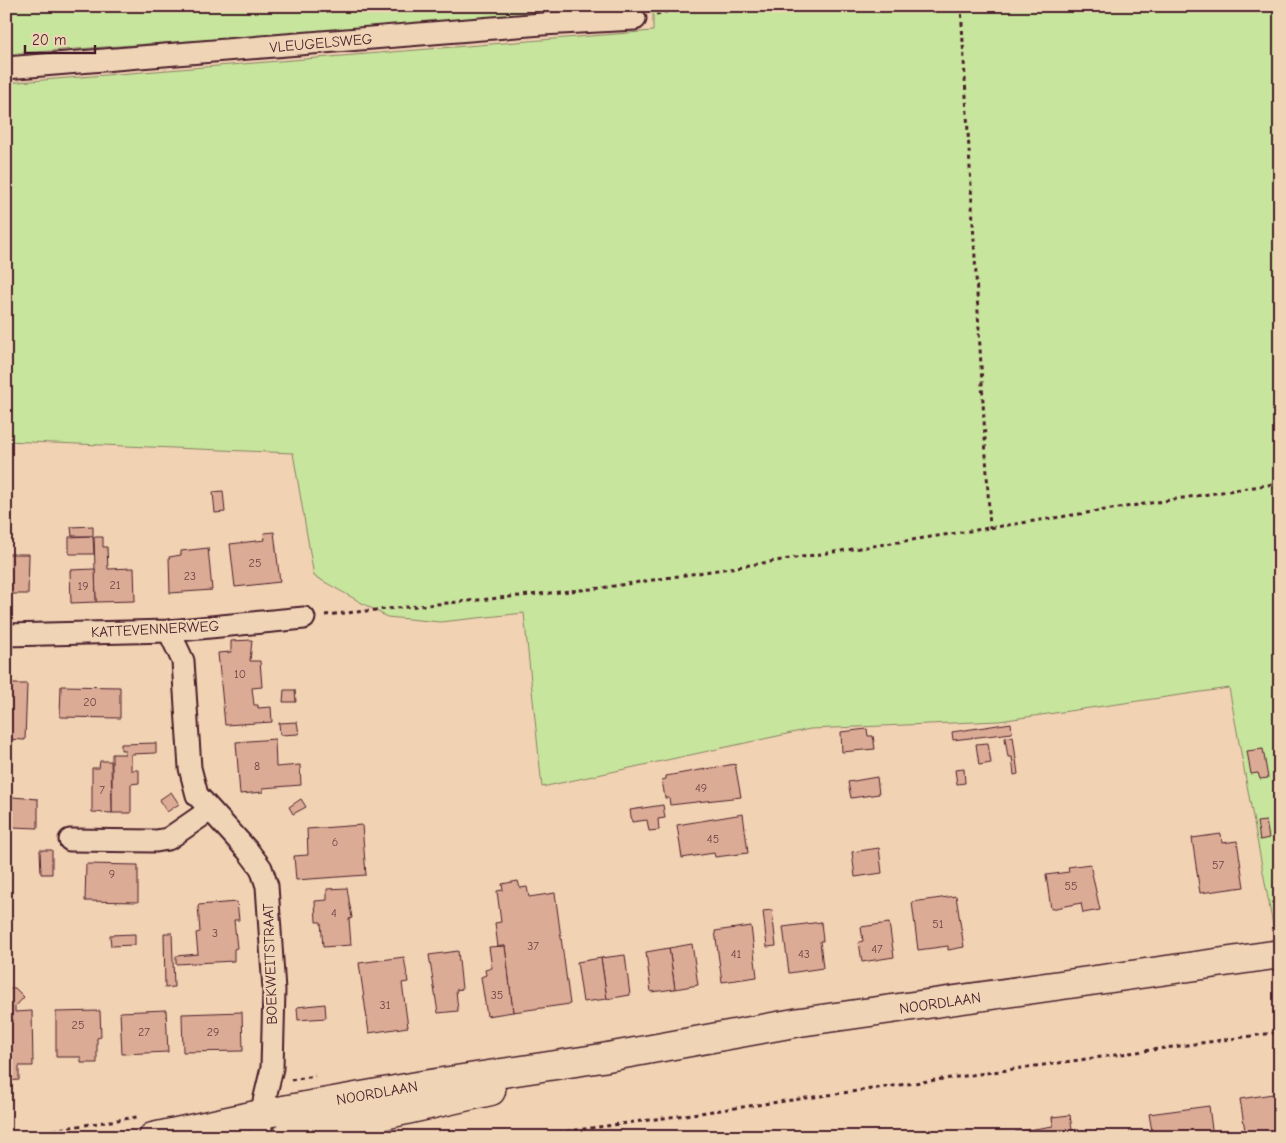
<svg xmlns="http://www.w3.org/2000/svg" width="1286" height="1143" font-family="'Comic Neue',sans-serif">
  <rect width="100%" height="100%" fill="#f1d2b3"/>
  <filter id="ink" filterUnits="userSpaceOnUse"><feTurbulence type="fractalNoise" baseFrequency=".02" numOctaves="2"/><feDisplacementMap in="SourceGraphic" scale="10" xChannelSelector="R" yChannelSelector="G"/><feConvolveMatrix kernelMatrix="1 2 1 2 8 2 1 2 1" color-interpolation-filters="sRGB"/></filter>
  <g filter="url(#ink)">
    <!-- green -->
    <g fill="#c7e59c" stroke="#888264">
      <path d="M6,6H623L616,11L6,54Z"/>
      <path d="M653,6H1280V930L1274,931L1229,688L999,721L810,729L542,787L524,613L440,622L387,617L314,576L293,453L6,441V83L653,31Z"/>
      <path d="M618,1131L619,1137H574Z"/>
    </g>
    <!-- building -->
    <g fill="#dcab95" stroke="#4a1f2b">
      <path d="M223,491L225,512L215,513L213,492Z"/>
      <path d="M93,526V536H72L71,527Z"/>
      <path d="M274,532L280,582L235,587L230,544L265,540L264,533Z"/>
      <path d="M93,536L94,554H69V537Z"/>
      <path d="M94,537H103V547H107L108,569L134,568L135,601L96,602Z"/>
      <path d="M208,548L212,590L170,593L169,557L181,555V551Z"/>
      <path d="M6,554H29L28,594H6Z"/>
      <path d="M95,569L96,602L71,603L70,570Z"/>
      <path d="M252,640L250,661H260L262,687L252,688L254,705H258V708L271,707L272,722L225,725L218,653L231,652V641Z"/>
      <path d="M6,684H27L25,740L6,739Z"/>
      <path d="M61,686L120,687V718L60,717Z"/>
      <path d="M284,690H295L296,702H283Z"/>
      <path d="M297,722L299,734L280,735L279,723Z"/>
      <path d="M1011,723L1012,733L953,740L952,732Z"/>
      <path d="M867,729L868,736H873L875,749L842,752L841,732Z"/>
      <path d="M1013,736L1018,774L1014,775L1012,757H1008L1005,738Z"/>
      <path d="M275,739L276,767L300,765L301,785L263,788V792L240,794L236,742Z"/>
      <path d="M156,743V753L131,754V770H139V783L131,784V813H112V754H125V750H121V744Z"/>
      <path d="M988,743L991,763L979,765L976,744Z"/>
      <path d="M1263,749L1268,778L1260,779L1258,773L1251,774L1247,751Z"/>
      <path d="M100,761H111L112,813L92,812V768H99Z"/>
      <path d="M735,764L741,797L670,805L669,798H665L662,780L666,779V776Z"/>
      <path d="M964,769L965,783L957,784L955,770Z"/>
      <path d="M877,777L879,794L851,798L848,782Z"/>
      <path d="M171,792L179,804L167,812L159,800Z"/>
      <path d="M12,797L38,799V828L12,827Z"/>
      <path d="M301,799L306,807L293,814L289,807Z"/>
      <path d="M663,805L665,818L658,819L659,830L649,831L647,820L632,822L630,810Z"/>
      <path d="M743,814L748,853L715,857L714,853L682,858L677,825Z"/>
      <path d="M1266,821L1269,838L1260,840L1257,822Z"/>
      <path d="M362,825L366,875L296,880L294,856L308,855L307,829Z"/>
      <path d="M1221,834L1222,843L1237,841L1244,887L1200,893L1192,838Z"/>
      <path d="M879,848L882,873L855,877L852,852Z"/>
      <path d="M40,850H52V874H41Z"/>
      <path d="M86,864L138,865V902L85,901Z"/>
      <path d="M1090,864L1100,910L1083,913L1081,903L1051,909L1046,875L1069,872L1068,867Z"/>
      <path d="M518,881L520,888L527,887L529,897L555,893L570,1004L513,1012L505,946L498,947L495,923L501,922L497,891L503,890L502,884Z"/>
      <path d="M347,888L352,918L349,919L351,945L323,947L321,922H316L315,901L327,900V889Z"/>
      <path d="M956,896L964,947L948,950V946L918,950L912,902Z"/>
      <path d="M237,902L239,920H234L237,948L234,949V961L176,964V956L198,954L196,933L200,932L198,905Z"/>
      <path d="M772,910L776,946L767,947L763,911Z"/>
      <path d="M821,922L823,941H820L823,968L789,973L783,927Z"/>
      <path d="M889,923L894,957L862,962L859,942L863,941L861,927Z"/>
      <path d="M751,926L757,977L722,982L715,931Z"/>
      <path d="M164,933H172L174,987L165,988Z"/>
      <path d="M135,934V945L111,946L110,935Z"/>
      <path d="M692,944L698,985L675,989L669,948Z"/>
      <path d="M505,946L513,1012L487,1016L481,977L486,975L485,970L492,968L489,947Z"/>
      <path d="M669,948L675,989L651,992L646,952Z"/>
      <path d="M458,951L462,989L456,990L458,1011L438,1013L429,955Z"/>
      <path d="M625,955L630,995L607,999L601,958Z"/>
      <path d="M404,957L408,982L402,983L408,1027L369,1033L359,963Z"/>
      <path d="M601,958L607,999L583,1002L577,962Z"/>
      <path d="M6,988H15L24,997L15,1007V1012L32,1011L33,1066H19V1080L6,1081Z"/>
      <path d="M325,1004L326,1018L298,1020L297,1007Z"/>
      <path d="M166,1010L168,1052L122,1054L120,1012Z"/>
      <path d="M100,1011L101,1037L97,1038V1063H81V1057H56V1012Z"/>
      <path d="M242,1012L243,1051L183,1052L182,1014Z"/>
      <path d="M1279,1093L1280,1137H1246L1240,1099Z"/>
      <path d="M1209,1106L1213,1137H1153L1149,1114Z"/>
      <path d="M1070,1115L1073,1137H1016L1015,1132L1053,1126L1052,1117Z"/>
    </g>
    <g fill="none" stroke-linecap="round" stroke-linejoin="round">
      <defs>
        <g id="minor">
          <path d="M6,68L542,24L635,19"/>
          <path d="M169,631L183,661L190,768L197,795L248,851L261,868L267,886L274,990L272,1068L261,1114V1137"/>
          <path d="M6,635L169,631L304,618"/>
          <path d="M70,840L156,841L168,839L210,810"/>
        </g>
        <g id="secondary">
          <path d="M153,1137L261,1114L423,1085L602,1058L800,1022L1280,954"/>
          <path d="M286,1137L491,1091"/>
        </g>
      </defs>
      <!-- minor casing -->
      <use href="#minor" stroke="#4a1f2b" stroke-width="25"/>
      <!-- secondary casing -->
      <use href="#secondary" stroke="#4a1f2b" stroke-width="31"/>
      <!-- path -->
      <g stroke="#4a1f2b" stroke-width="3" stroke-dasharray="4 4" stroke-linecap="butt">
        <path d="M961,6L990,528"/>
        <path d="M656,14L695,6"/>
        <path d="M325,615L601,588L1280,483"/>
        <path d="M291,1080L315,1076"/>
        <path d="M6,1137L137,1117"/>
        <path d="M527,1137L1280,1032"/>
      </g>
      <!-- minor -->
      <use href="#minor" stroke="#efd5b6" stroke-width="21"/>
      <!-- secondary -->
      <use href="#secondary" stroke="#efd5b6" stroke-width="28"/>
    </g>
  </g>
  <g text-anchor="middle" stroke-width="5" stroke-linejoin="round" paint-order="stroke">
    <!-- number labels -->
    <g font-size="12" fill="#6e4246">
      <text x="255" y="567">25</text>
      <text x="190" y="580">23</text>
      <text x="115" y="589">21</text>
      <text x="83" y="590">19</text>
      <text x="240" y="678">10</text>
      <text x="90" y="706">20</text>
      <text x="257" y="770">8</text>
      <text x="701" y="792">49</text>
      <text x="102" y="794">7</text>
      <text x="713" y="843">45</text>
      <text x="335" y="846">6</text>
      <text x="1218" y="869">57</text>
      <text x="112" y="878">9</text>
      <text x="1071" y="890">55</text>
      <text x="334" y="917">4</text>
      <text x="938" y="928">51</text>
      <text x="215" y="937">3</text>
      <text x="533" y="950">37</text>
      <text x="877" y="953">47</text>
      <text x="736" y="958">41</text>
      <text x="804" y="958">43</text>
      <text x="497" y="999">35</text>
      <text x="385" y="1009">31</text>
      <text x="78" y="1029">25</text>
      <text x="144" y="1036">27</text>
      <text x="213" y="1036">29</text>
    </g>
    <!-- street labels -->
    <g font-size="15" fill="#4a1f2b" stroke="#efd5b6">
      <text transform="translate(321 43) rotate(-5)" y="5">VLEUGELSWEG</text>
      <text transform="translate(155 629) rotate(-3)" y="5">KATTEVENNERWEG</text>
      <text transform="translate(270 964) rotate(-92)" y="5">BOEKWEITSTRAAT</text>
      <text transform="translate(940 1003) rotate(-8)" y="5">NOORDLAAN</text>
      <text transform="translate(377 1093) rotate(-10)" y="5">NOORDLAAN</text>
    </g>
  </g>
  <!-- margin -->
  <rect width="1286" height="1143" fill="none" stroke="#efd5b6" stroke-width="25"/>
  <rect x="12" y="12" width="1261" height="1118" fill="none" stroke="#4a1f2b" stroke-width="2" filter="url(#ink)"/>
  <!-- scale -->
  <path d="M25 45v8h70v-8" fill="none" stroke="#4a1f2b" stroke-width="2.5"/>
  <text x="32" y="45" font-size="15" fill="#4a1f2b" stroke="#efd5b6" stroke-width="4" paint-order="stroke">20 m</text>
</svg>
